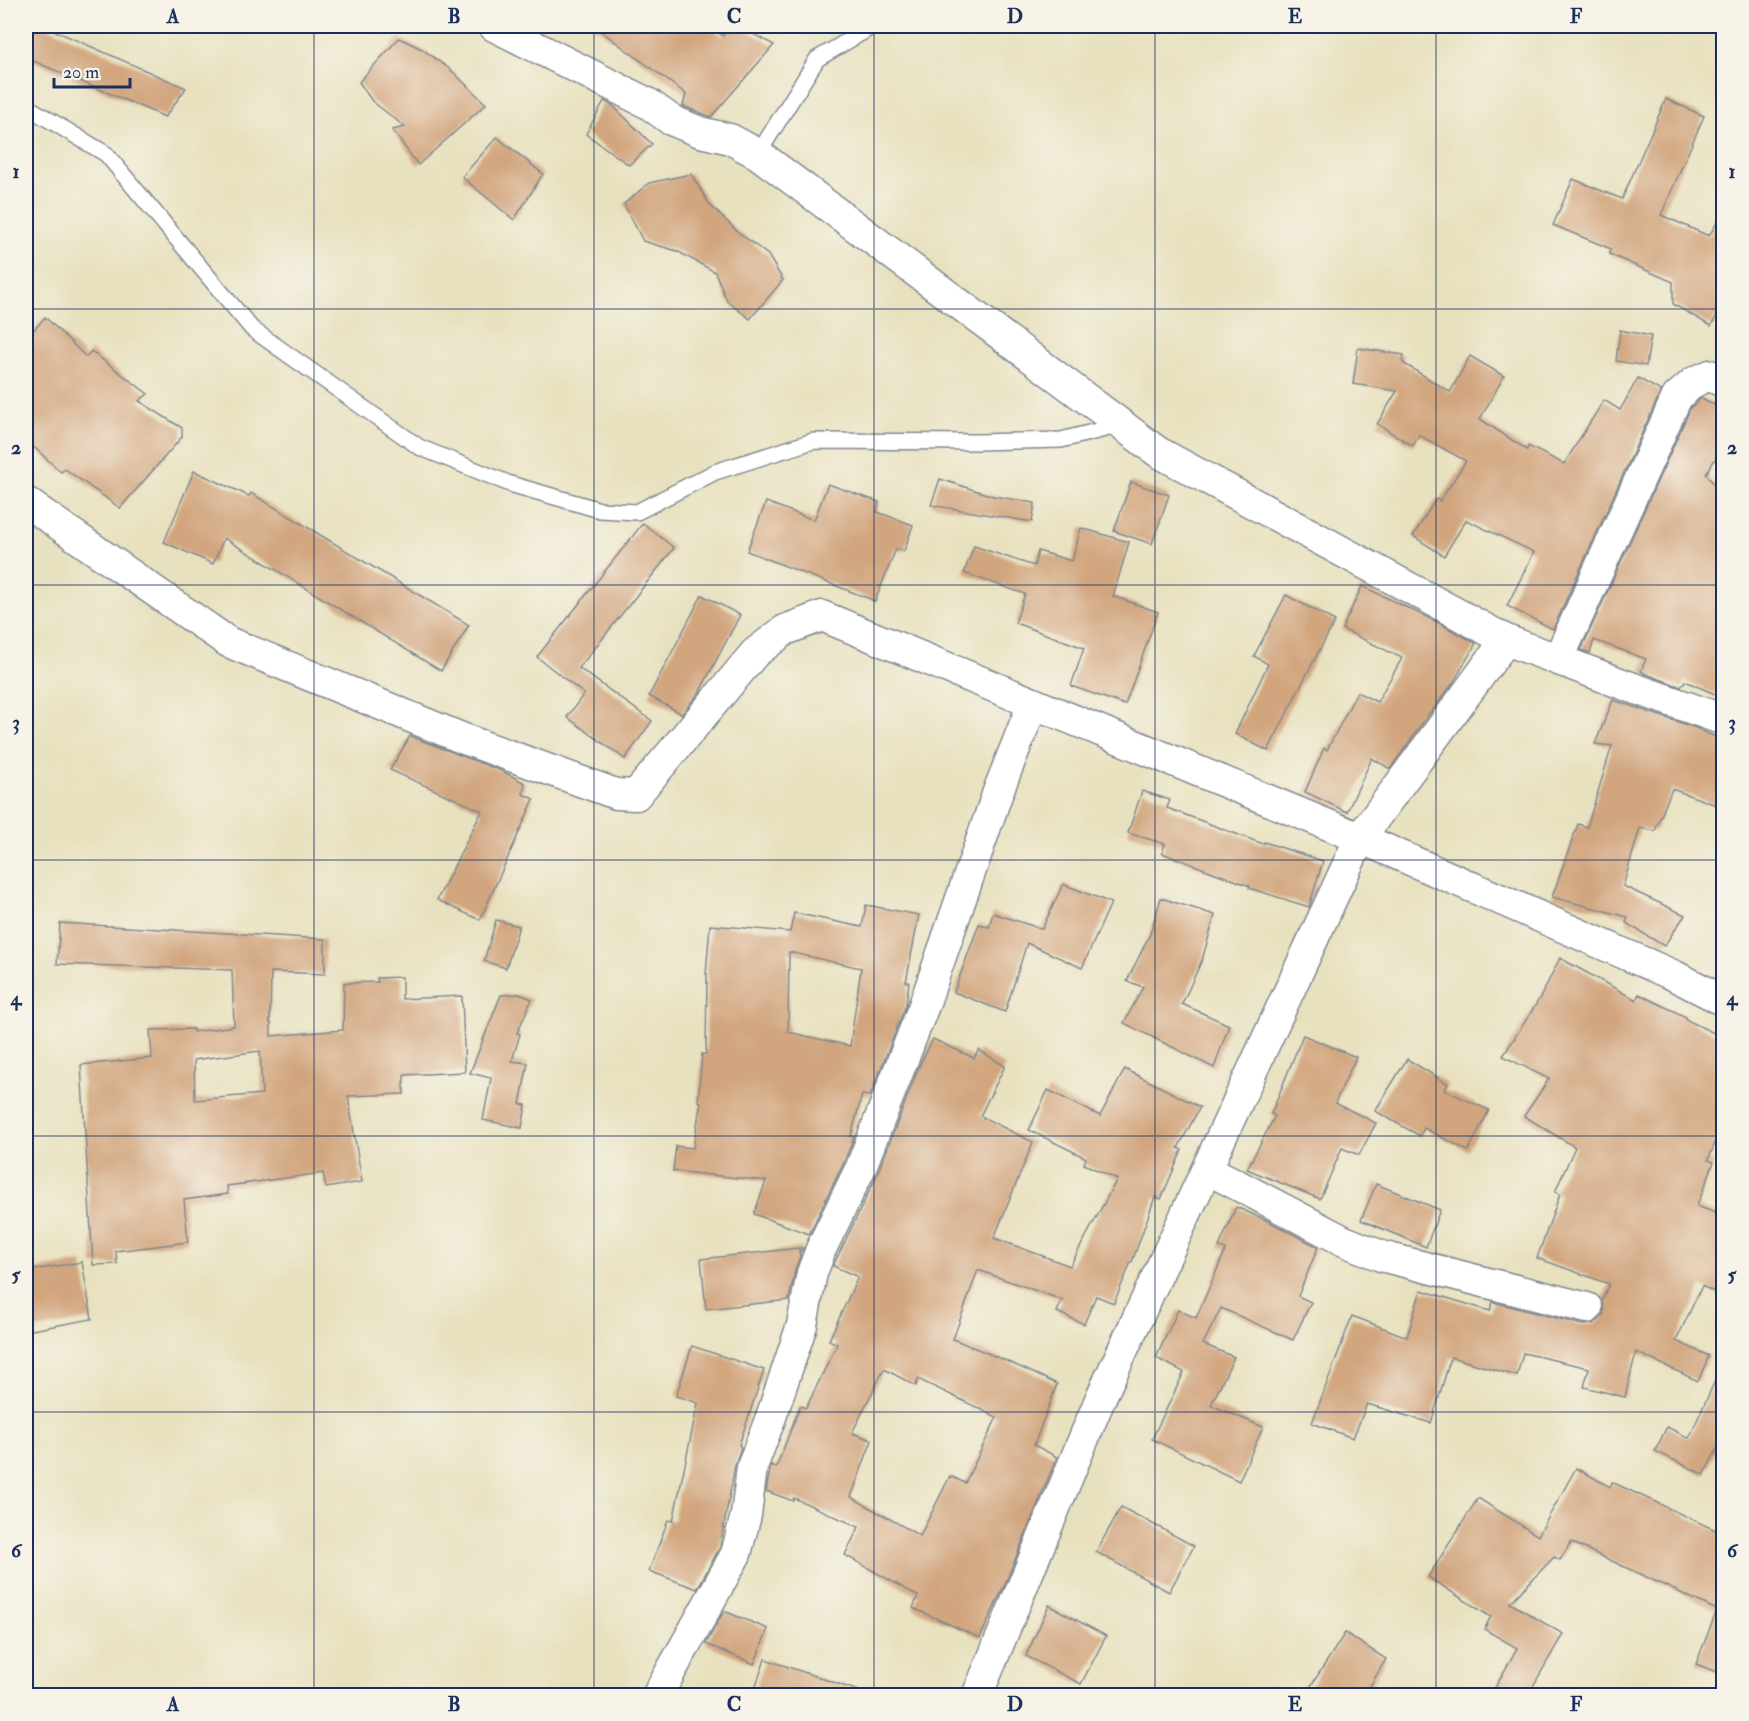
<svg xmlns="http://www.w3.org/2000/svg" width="1749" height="1721" font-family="'IM FELL Double Pica',serif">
  <rect width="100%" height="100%" fill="#f7f3e8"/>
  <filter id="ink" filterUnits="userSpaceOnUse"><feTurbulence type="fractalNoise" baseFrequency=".0167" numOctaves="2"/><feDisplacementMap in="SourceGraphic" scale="12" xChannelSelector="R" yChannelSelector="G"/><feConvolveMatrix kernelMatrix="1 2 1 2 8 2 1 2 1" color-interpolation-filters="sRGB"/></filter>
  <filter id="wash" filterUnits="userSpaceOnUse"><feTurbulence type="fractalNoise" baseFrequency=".008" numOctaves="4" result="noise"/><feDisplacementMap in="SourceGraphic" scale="24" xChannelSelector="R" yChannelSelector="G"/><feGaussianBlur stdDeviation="1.35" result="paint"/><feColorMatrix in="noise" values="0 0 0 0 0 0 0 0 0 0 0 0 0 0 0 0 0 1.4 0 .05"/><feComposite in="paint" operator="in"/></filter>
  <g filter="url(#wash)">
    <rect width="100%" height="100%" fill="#e8e1bf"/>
    <g id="blocks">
      <!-- building -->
      <g fill="#d1a57e" fill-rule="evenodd">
        <path d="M26,26H44L186,88L165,117L26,58Z"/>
        <path d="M594,26H709L723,36L729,26H738L774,45L711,117L683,106L686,94Z"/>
        <path d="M399,38L422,49L451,70L486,104L418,165L392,130L405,127L372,101L359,82Z"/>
        <path d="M1666,99L1704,116L1661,215L1709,236L1724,211V304L1711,326L1673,304V282L1609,254L1611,249L1553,225L1573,179L1622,199Z"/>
        <path d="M604,101L612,105L652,144L629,165L586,134Z"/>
        <path d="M497,137L543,174L514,220L462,177Z"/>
        <path d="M691,174L710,205L737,231L768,255L783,280L750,319L727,301L715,272L677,251L643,241L624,204L649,183Z"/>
        <path d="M45,317L86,357L91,351L148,394L139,401L182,428V437L120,508L65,469L61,472L26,440V339Z"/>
        <path d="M1620,330L1651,336L1646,366L1616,361Z"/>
        <path d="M1358,348L1404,355L1403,363L1450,392L1470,356L1504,376L1480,419L1527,450L1528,446L1564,464L1604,400L1620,410L1638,378L1661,391L1553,629L1507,606L1534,552L1466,520L1444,556L1413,536L1436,499L1440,501L1466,461L1419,435L1413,446L1377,424L1397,391L1353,384Z"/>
        <path d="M1702,398L1724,410V444L1706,474L1722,494L1720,502L1724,504V698L1685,681L1681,687L1646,674L1641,671L1646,659L1594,640L1590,653L1581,650L1691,407Z"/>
        <path d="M194,471L249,496L251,493L469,625L441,671L224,538L213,564L164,542Z"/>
        <path d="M940,479L993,496L1035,503L1032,522L931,505Z"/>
        <path d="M1131,482L1169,495L1152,544L1114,531Z"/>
        <path d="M828,484L879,502L877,512L913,525L904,551L896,549L875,601L747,551L766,502L814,520Z"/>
        <path d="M643,523L674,548L579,668L652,721L625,759L567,717L584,694L537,657Z"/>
        <path d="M1081,528L1129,542L1113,596L1158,612L1125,705L1071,686L1084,648L1015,623L1025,594L964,573L974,546L1034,566L1038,551L1072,561Z"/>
        <path d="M1362,586L1435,621L1476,643L1453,683L1431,712H1430L1390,769L1372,758L1347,812L1305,792L1324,748L1327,750L1357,692L1377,702L1402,658L1342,629Z"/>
        <path d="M702,595L740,615L699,693L682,714L649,696Z"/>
        <path d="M1286,595L1335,621L1300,687L1268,751L1235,734L1268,664L1254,656Z"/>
        <path d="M1613,700L1696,728L1724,741V808L1672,789L1655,831L1640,828L1623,886L1685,915L1664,946L1626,923L1628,917L1552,897L1578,824L1587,827L1612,746L1595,744Z"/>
        <path d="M410,736L504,772L525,783L523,794L534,799L480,920L437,900L482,811L390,770Z"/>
        <path d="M1142,791L1170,800L1167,808L1263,844L1264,842L1323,861L1309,907L1249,888L1250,886L1162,853L1165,844L1128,833Z"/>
        <path d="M1063,884L1111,903L1082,968L1027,943L1005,1012L954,992L979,924L989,927L993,913L1042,929Z"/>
        <path d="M1161,898L1215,915L1202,960L1182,1004L1229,1025L1214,1068L1124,1023L1143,987L1127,981L1150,934Z"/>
        <path d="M866,905L919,915L906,982H909L906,1005L870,1096L862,1095L851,1136L854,1137L845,1160L809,1234L754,1214L766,1181L673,1171L676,1146L693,1148L701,1102L698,1101L702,1054H706L707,974H706L710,925L790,932L794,913L862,927ZM789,952L861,968L850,1046L788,1032Z"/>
        <path d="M496,920L519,926L506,968L484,961Z"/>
        <path d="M60,923L325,939V974L271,972L270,1023H271V1036L343,1030L344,983L378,982L377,978L402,977V999L462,996L465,1072L404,1075V1094L348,1096L362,1182L326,1188L323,1173L227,1186L228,1194L184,1200L188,1242L116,1251L117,1264L93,1265L81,1065L152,1058L150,1030L193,1029V1032L234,1026L232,970L57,964ZM260,1051L262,1094L195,1100L194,1060Z"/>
        <path d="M1560,958L1636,1000L1639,994L1686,1017L1687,1020L1724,1038V1122L1708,1160L1714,1162L1697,1206L1724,1216V1297L1702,1286L1676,1341L1709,1356L1698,1381L1636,1352L1625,1397L1584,1387L1589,1368L1523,1353L1517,1376L1451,1357L1431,1423L1367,1404L1353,1438L1312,1423L1352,1316L1407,1337L1421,1290L1490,1311L1493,1302L1583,1325L1592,1324L1599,1320L1604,1313L1602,1301L1609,1284L1537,1258L1560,1194L1555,1192L1575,1147L1524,1116L1549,1079L1503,1056L1540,998Z"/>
        <path d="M519,994L532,999L517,1033L520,1034L512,1061L528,1063L520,1104L526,1105L522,1128L483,1120L491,1078L470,1073L501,995Z"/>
        <path d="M1303,1035L1356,1057L1335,1103L1376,1123L1359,1155L1342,1148L1320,1199L1247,1169L1275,1116L1271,1114Z"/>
        <path d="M933,1039L974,1058L979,1050L1005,1066L980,1116L1033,1142L994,1238L1070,1266L1117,1179L1084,1164L1086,1158L1029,1130L1048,1090L1100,1116L1125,1069L1200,1107L1178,1148L1182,1150L1161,1199L1155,1197L1132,1262H1131L1114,1303L1096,1296L1084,1324L1057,1312L1062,1300L978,1270L953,1339L1009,1362L1057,1384L1034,1445L1057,1457L1005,1584L980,1638L913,1608L918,1596L845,1555L859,1527L794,1498L793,1501L766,1491L771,1465L776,1468L800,1406L806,1408L837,1344L829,1340L858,1277L833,1266L877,1175L920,1064ZM884,1369L916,1386L918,1379L997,1417L965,1483L950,1476L920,1536L851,1497L872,1440L852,1433Z"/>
        <path d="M1407,1059L1448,1084L1444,1090L1489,1110L1468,1151L1424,1128L1420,1136L1375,1111Z"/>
        <path d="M1376,1184L1440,1210L1426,1247L1361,1220Z"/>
        <path d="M1236,1207L1266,1220L1318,1247L1298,1296L1311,1302L1293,1340L1221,1308L1203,1344L1234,1357L1211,1405L1263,1427L1239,1481L1152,1439L1184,1372L1156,1358L1178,1310L1196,1318L1226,1249L1219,1247Z"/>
        <path d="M799,1248H803L802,1251L799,1250L800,1256L795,1270L789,1300L706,1309L701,1259Z"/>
        <path d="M82,1262L92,1319L26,1331V1271Z"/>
        <path d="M692,1346L764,1370L739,1445L741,1447L735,1465L720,1547L697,1589L649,1571L668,1520L673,1521L698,1403L676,1396Z"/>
        <path d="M1724,1361V1435L1704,1475L1655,1451L1667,1427L1689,1438Z"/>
        <path d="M1576,1468L1610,1487L1612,1482L1724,1534V1675L1696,1664L1717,1610L1571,1542L1560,1560L1554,1557L1510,1603L1563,1634L1528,1695H1491L1517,1648L1484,1629L1491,1617L1428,1577L1478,1498L1538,1536Z"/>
        <path d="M1121,1507L1194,1546L1169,1592L1096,1552Z"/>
        <path d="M1049,1605L1106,1636L1081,1684L1026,1656Z"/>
        <path d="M724,1611L768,1629L754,1664L706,1644Z"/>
        <path d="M1345,1633L1386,1659L1365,1695H1305Z"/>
        <path d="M765,1659L862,1692L861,1695H753Z"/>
      </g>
    </g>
  </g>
  <g filter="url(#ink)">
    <use href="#blocks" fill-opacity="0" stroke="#82888e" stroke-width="1.5"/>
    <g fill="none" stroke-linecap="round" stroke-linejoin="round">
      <defs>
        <g id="lane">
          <path d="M26,106L106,154L252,329L419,447L510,484L600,510L637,512L715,472L813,441L978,442L1061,440L1121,425"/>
          <path d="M758,154L817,59L873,26"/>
        </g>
        <g id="street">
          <path d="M494,26L649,104L671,120L700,132L730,139L758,154L1158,452L1506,640"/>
          <path d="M26,502L228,642L464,739L616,794L636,795L755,653L785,630L822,616L1360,838L1675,976L1724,1001"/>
          <path d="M1558,660L1677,397L1694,382L1710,375L1724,383"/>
          <path d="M1207,1169L1344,1241L1381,1256L1587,1308"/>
          <path d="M657,1696L736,1554L746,1515L752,1467L771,1417L802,1325L812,1273L821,1249L861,1167L923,1008L999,789L1033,703"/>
          <path d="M977,1696L1101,1397L1360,838L1506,640L1625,685L1724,720"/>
        </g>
      </defs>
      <!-- lane casing -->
      <use href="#lane" stroke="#82888e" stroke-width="18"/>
      <!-- street casing -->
      <use href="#street" stroke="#82888e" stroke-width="33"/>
      <!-- lane -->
      <use href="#lane" stroke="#fff" stroke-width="15"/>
      <!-- street -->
      <use href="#street" stroke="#fff" stroke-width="30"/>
    </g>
  </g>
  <!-- grid -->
  <path fill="none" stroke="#1b2f5e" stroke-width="1.5" stroke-opacity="0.55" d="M314,26V1696M594,26V1696M874,26V1696M1155,26V1696M1436,26V1696M26,309H1724M26,585H1724M26,860H1724M26,1136H1724M26,1412H1724"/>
  <!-- margin -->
  <rect width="1749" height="1721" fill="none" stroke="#f7f3e8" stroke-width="66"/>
  <!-- scale -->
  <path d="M54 78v9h76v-9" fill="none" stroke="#1b2f5e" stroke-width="3"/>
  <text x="63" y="78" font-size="18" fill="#1b2f5e" stroke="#f7f3e8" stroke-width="4.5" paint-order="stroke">20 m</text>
  <rect x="33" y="33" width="1683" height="1655" fill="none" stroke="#1b2f5e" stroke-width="2"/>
  <g font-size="20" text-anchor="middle" font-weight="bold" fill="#1b2f5e">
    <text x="173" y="23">A</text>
    <text x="454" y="23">B</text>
    <text x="734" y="23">C</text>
    <text x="1015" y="23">D</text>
    <text x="1295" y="23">E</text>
    <text x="1576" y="23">F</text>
    <text x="16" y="178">1</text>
    <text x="1732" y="178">1</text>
    <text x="16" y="454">2</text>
    <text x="1732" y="454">2</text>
    <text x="16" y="729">3</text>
    <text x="1732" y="729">3</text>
    <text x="16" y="1005">4</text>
    <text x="1732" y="1005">4</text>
    <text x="16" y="1281">5</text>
    <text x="1732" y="1281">5</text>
    <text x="16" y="1557">6</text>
    <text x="1732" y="1557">6</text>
    <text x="173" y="1711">A</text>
    <text x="454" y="1711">B</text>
    <text x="734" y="1711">C</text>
    <text x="1015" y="1711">D</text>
    <text x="1295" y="1711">E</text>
    <text x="1576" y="1711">F</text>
  </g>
</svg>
